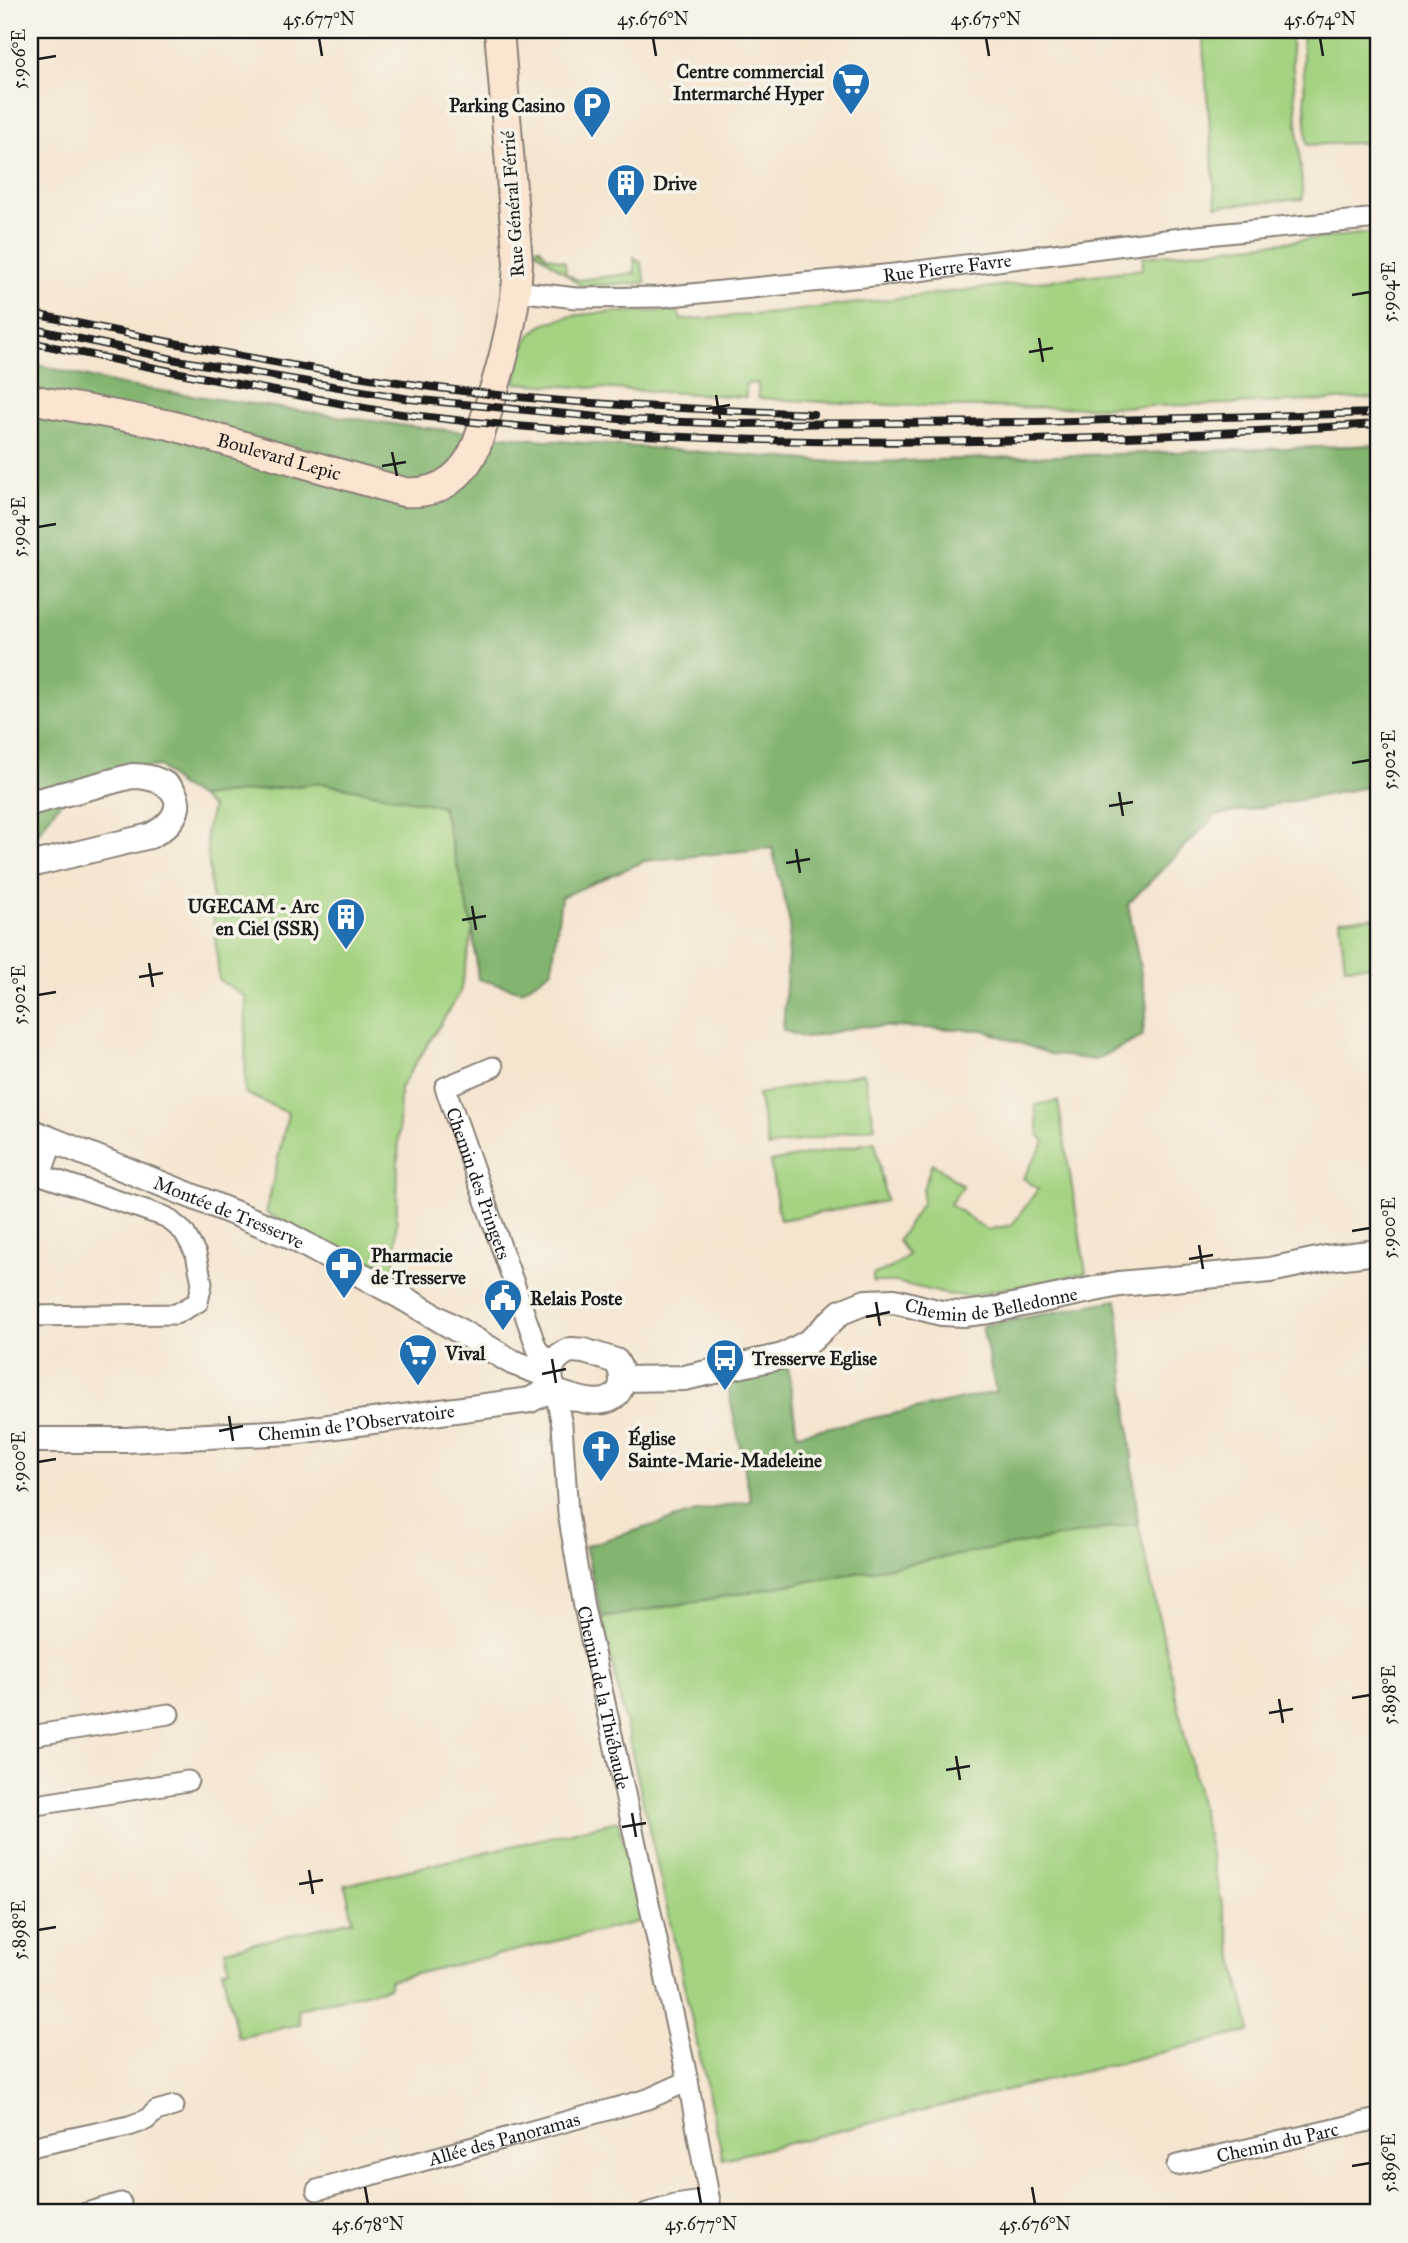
<svg xmlns="http://www.w3.org/2000/svg" width="1408" height="2243" font-family="'IM FELL Great Primer',serif">
  <rect width="100%" height="100%" fill="#f7f3e8"/>
  <filter id="ink" filterUnits="userSpaceOnUse"><feTurbulence type="fractalNoise" baseFrequency=".0143" numOctaves="2"/><feDisplacementMap in="SourceGraphic" scale="14" xChannelSelector="R" yChannelSelector="G"/><feConvolveMatrix kernelMatrix="1 2 1 2 8 2 1 2 1" color-interpolation-filters="sRGB"/></filter>
  <filter id="wash" filterUnits="userSpaceOnUse"><feTurbulence type="fractalNoise" baseFrequency=".00686" numOctaves="4" result="noise"/><feDisplacementMap in="SourceGraphic" scale="28" xChannelSelector="R" yChannelSelector="G"/><feGaussianBlur stdDeviation="1.57" result="paint"/><feColorMatrix in="noise" values="0 0 0 0 0 0 0 0 0 0 0 0 0 0 0 0 0 1.4 0 .05"/><feComposite in="paint" operator="in"/></filter>
  <g filter="url(#wash)">
    <rect width="100%" height="100%" fill="#f4e5cf"/>
    <!-- green -->
    <g fill="#a4d382" stroke="#60784f" stroke-width="2">
      <path d="M1202,30H1290L1303,199L1216,206Z"/>
      <path d="M1302,30H1378V142L1307,145Z"/>
      <path d="M1378,232V398C1170,408 966,413 758,398V383L746,384V397L515,383C518,368 521,349 530,336C552,306 642,313 678,311L681,320L775,313L1142,269L1143,257Z"/>
      <path d="M539,247L547,256L565,262L566,274L578,280L635,273L634,257L641,263L646,283L581,286L533,248Z"/>
      <path d="M321,783L442,806L473,929L460,993L400,1088L395,1279L266,1213L288,1113L245,1093L246,997L219,980L206,831L212,808L199,797Z"/>
      <path d="M1378,917V965L1345,967L1340,920Z"/>
      <path d="M864,1073L875,1127L768,1147L758,1094Z"/>
      <path d="M1058,1101L1086,1273L967,1296L945,1294L896,1282H873V1275L893,1267L908,1255L898,1241L922,1203L923,1189L932,1163L963,1186L950,1204L987,1230L1012,1225L1038,1189L1023,1178L1045,1141L1039,1135L1035,1105Z"/>
      <path d="M875,1142L886,1201L780,1220L770,1162Z"/>
      <path d="M1138,1523L1250,2031L723,2159L602,1618Z"/>
      <path d="M618,1821L642,1921L389,1980L390,1987L298,2009L300,2024L238,2038L222,1970L229,1968L225,1950L353,1920L345,1885Z"/>
    </g>
    <!-- forest -->
    <g fill="#83b570" stroke="#506846" stroke-width="2">
      <path d="M30,363L120,385L407,426L533,439L846,463L1378,445V785L1215,816L1128,904L1147,1006L1142,1037L1095,1060L1050,1054L983,1030L863,1026L805,1038L783,1030L790,924L772,848L645,861L561,897L552,970L522,991L478,979L473,929L442,806L321,783L199,797L178,785L160,766L107,770L59,804L30,844Z"/>
      <path d="M1117,1300L1138,1523L602,1618L585,1546L700,1511L751,1501L726,1378L788,1367L797,1434L996,1392L982,1326Z"/>
    </g>
  </g>
  <g filter="url(#ink)">
    <g fill="none" stroke-linecap="round" stroke-linejoin="round">
      <defs>
        <g id="minor">
          <path id="s1" d="M517,291L576,298L660,297L894,274L1197,236L1378,218"/>
          <path id="s2" d="M493,1067L445,1087L537,1349L552,1364"/>
          <path d="M30,1316L176,1314L198,1302L202,1283L196,1254L184,1232L166,1217L41,1175L53,1141"/>
          <path id="s3" d="M555,1392L562,1425L568,1513L584,1607L688,2081L712,2213"/>
          <path d="M30,1736L169,1714"/>
          <path d="M30,1806L188,1781"/>
          <path d="M30,2147L129,2126L146,2120L156,2111L174,2106"/>
          <path id="s4" d="M1177,2165L1378,2119"/>
          <path id="s5" d="M317,2190L648,2099L688,2081"/>
          <path d="M86,2213L121,2203"/>
          <path d="M647,2213L675,2205L708,2200"/>
        </g>
        <g id="tertiary">
          <path d="M30,803L132,776C181,776 195,814 150,836L30,865"/>
          <path id="s6" d="M30,1131L286,1234L400,1296L512,1362L550,1376"/>
          <path d="M571,1350L584,1351L616,1361C621,1369 624,1377 621,1387C611,1413 574,1398 555,1392C545,1374 552,1356 571,1350Z"/>
          <path id="s7" d="M623,1379L684,1378L783,1356L810,1341L841,1312L866,1302L895,1301L941,1313L964,1314L989,1311L1119,1284L1270,1270L1327,1258L1378,1252"/>
          <path id="s8" d="M30,1440H125L291,1432L530,1400L553,1388"/>
        </g>
        <g id="secondary">
          <path id="s9" d="M30,399L170,425L404,492C440,495 464,476 477,444C496,385 516,325 518,263L499,30"/>
        </g>
      </defs>
      <!-- minor casing -->
      <use href="#minor" stroke="#888076" stroke-width="23"/>
      <!-- tertiary casing -->
      <use href="#tertiary" stroke="#888076" stroke-width="28"/>
      <!-- secondary casing -->
      <use href="#secondary" stroke="#888076" stroke-width="32"/>
      <!-- minor -->
      <use href="#minor" stroke="#fff" stroke-width="19"/>
      <!-- tertiary -->
      <use href="#tertiary" stroke="#fff" stroke-width="24"/>
      <!-- secondary -->
      <use href="#secondary" stroke="#fce5d0" stroke-width="28"/>
      <defs>
        <g id="rail">
          <path d="M30,313C156,340 283,366 411,384C543,404 679,408 813,414"/>
          <path d="M30,328L177,360L410,399L630,420L739,424L1036,422L1378,413"/>
          <path d="M30,342C119,361 208,379 297,395C335,402 373,411 411,415C732,454 1057,444 1378,424"/>
        </g>
      </defs>
      <!-- rail casing -->
      <use href="#rail" stroke="#1c1c1c" stroke-width="8"/>
      <!-- rail -->
      <use href="#rail" stroke="#f7f3e8" stroke-width="5" stroke-dasharray="16" stroke-linecap="butt"/>
    </g>
  </g>
  <!-- ticks -->
  <path fill="none" stroke="#1c1c1c" stroke-width="2.5" d="M319,38L322,56M653,38L656,56M986,38L989,56M1320,38L1323,56M38,59L56,56M1352,295L1370,292M1039,338L1043,362M1029,352L1053,348M716,395L720,419M706,409L730,405M392,452L397,476M382,466L406,462M38,527L56,524M1352,763L1370,760M1119,792L1123,816M1109,806L1133,802M796,849L800,873M786,863L810,859M472,906L476,930M462,920L486,916M149,963L153,987M139,977L163,973M38,995L56,992M1352,1231L1370,1228M1199,1245L1203,1269M1189,1259L1213,1255M876,1302L880,1326M866,1317L890,1312M552,1359L556,1383M542,1374L566,1369M229,1416L233,1441M219,1431L243,1426M38,1462L56,1459M1352,1698L1370,1695M1279,1699L1283,1723M1269,1713L1293,1709M956,1756L960,1780M946,1770L970,1766M632,1813L636,1837M622,1827L646,1823M309,1870L313,1894M299,1884L323,1880M38,1930L56,1927M1352,2166L1370,2163M365,2187L368,2204M698,2187L701,2204M1032,2187L1035,2204"/>
  <!-- icons -->
  <defs>
    <symbol id="supermarket-pin" viewBox="-11 -11 22 30"><path d="M0 17L-7.5 6A9.5 9.5 0 1 1 7.5 6Z" fill="#1f6fb2" stroke="#f7f3e8"/><path d="M-6-5.5h2.5l.6 2H6L4.5 2H-2.5L-4.4-4H-6ZM-1.5 3.2a1.3 1.3 0 1 0 .1 0ZM3 3.2a1.3 1.3 0 1 0 .1 0Z" fill="#fff"/></symbol>
    <symbol id="parking-pin" viewBox="-11 -11 22 30"><path d="M0 17L-7.5 6A9.5 9.5 0 1 1 7.5 6Z" fill="#1f6fb2" stroke="#f7f3e8"/><path d="M-3.5-5.5H1a3.5 3.5 0 0 1 0 7H-1V5.5H-3.5ZM-1-3.4V-.6H.8a1.4 1.4 0 0 0 0-2.8Z" fill="#fff"/></symbol>
    <symbol id="building-pin" viewBox="-11 -11 22 30"><path d="M0 17L-7.5 6A9.5 9.5 0 1 1 7.5 6Z" fill="#1f6fb2" stroke="#f7f3e8"/><path d="M-4-6H4V6H1V3H-1V6H-4ZM-2.5-4.3h1.7v1.8h-1.7ZM.8-4.3h1.7v1.8H.8ZM-2.5-1h1.7V.8h-1.7ZM.8-1h1.7V.8H.8Z" fill="#fff"/></symbol>
    <symbol id="pharmacy-pin" viewBox="-11 -11 22 30"><path d="M0 17L-7.5 6A9.5 9.5 0 1 1 7.5 6Z" fill="#1f6fb2" stroke="#f7f3e8"/><path d="M-2-6h4v4h4v4h-4v4h-4v-4h-4v-4h4Z" fill="#fff"/></symbol>
    <symbol id="civic-pin" viewBox="-11 -11 22 30"><path d="M0 17L-7.5 6A9.5 9.5 0 1 1 7.5 6Z" fill="#1f6fb2" stroke="#f7f3e8"/><path d="M-.6-6.5H3V-4.5H.6V-3L4-1V1h2V6H-6V1h2V-1L-.6-3ZM-1.2 2.5V6h2.4V2.5Z" fill="#fff"/></symbol>
    <symbol id="bus-pin" viewBox="-11 -11 22 30"><path d="M0 17L-7.5 6A9.5 9.5 0 1 1 7.5 6Z" fill="#1f6fb2" stroke="#f7f3e8"/><path d="M-5-6H5V4H4V6H2V4H-2V6H-4V4H-5ZM-3.5-4V0h7V-4ZM-3.5 1.2v1.5H-2V1.2ZM2 1.2v1.5H3.5V1.2Z" fill="#fff"/></symbol>
    <symbol id="church-pin" viewBox="-11 -11 22 30"><path d="M0 17L-7.5 6A9.5 9.5 0 1 1 7.5 6Z" fill="#1f6fb2" stroke="#f7f3e8"/><path d="M-1.2-6h2.4v3.5h3.3v2.4h-3.3V6h-2.4V-.1h-3.3v-2.4h3.3Z" fill="#fff"/></symbol>
  </defs>
  <g fill-rule="evenodd">
    <use href="#supermarket-pin" x="829" y="60" width="44" height="60"/>
    <use href="#parking-pin" x="570" y="83" width="44" height="60"/>
    <use href="#building-pin" x="604" y="161" width="44" height="60"/>
    <use href="#building-pin" x="324" y="895" width="44" height="60"/>
    <use href="#pharmacy-pin" x="322" y="1244" width="44" height="60"/>
    <use href="#civic-pin" x="481" y="1276" width="44" height="60"/>
    <use href="#supermarket-pin" x="396" y="1331" width="44" height="60"/>
    <use href="#bus-pin" x="703" y="1336" width="44" height="60"/>
    <use href="#church-pin" x="579" y="1427" width="44" height="60"/>
  </g>
  <g text-anchor="middle" stroke-width="7" stroke-linejoin="round" paint-order="stroke">
    <!-- poi labels -->
    <g font-size="19" font-weight="bold" fill="#1c1c1c" stroke="#f7f3e8" text-anchor="start">
      <text x="824" y="78" text-anchor="end">Centre commercial<tspan x="824" dy="22">Intermarché Hyper</tspan></text>
      <text x="565" y="112" text-anchor="end">Parking Casino</text>
      <text x="653" y="190">Drive</text>
      <text x="319" y="913" text-anchor="end">UGECAM - Arc<tspan x="319" dy="22">en Ciel (SSR)</tspan></text>
      <text x="371" y="1262">Pharmacie<tspan x="371" dy="22">de Tresserve</tspan></text>
      <text x="530" y="1305">Relais Poste</text>
      <text x="445" y="1360">Vival</text>
      <text x="752" y="1365">Tresserve Eglise</text>
      <text x="628" y="1445">Église<tspan x="628" dy="22">Sainte-Marie-Madeleine</tspan></text>
    </g>
    <!-- street labels -->
    <g font-size="19" fill="#1c1c1c" stroke="#f7f3e8">
      <text transform="translate(512 204) rotate(-94)" y="7">Rue Général Férrié</text>
      <text dy="7" stroke="none"><textPath href="#s1" startOffset="432">Rue Pierre Favre</textPath></text>
      <text dy="7" stroke="none"><textPath href="#s9" startOffset="256">Boulevard Lepic</textPath></text>
      <text dy="7" stroke="none"><textPath href="#s2" startOffset="154">Chemin des Pringets</textPath></text>
      <text dy="7" stroke="none"><textPath href="#s6" startOffset="215">Montée de Tresserve</textPath></text>
      <text dy="7" stroke="none"><textPath href="#s7" startOffset="390">Chemin de Belledonne</textPath></text>
      <text dy="7" stroke="none"><textPath href="#s8" startOffset="327">Chemin de l'Observatoire</textPath></text>
      <text dy="7" stroke="none"><textPath href="#s3" startOffset="310">Chemin de la Thiébaude</textPath></text>
      <text dy="7" stroke="none"><textPath href="#s5" startOffset="194">Allée des Panoramas</textPath></text>
      <text dy="7" stroke="none"><textPath href="#s4" startOffset="103">Chemin du Parc</textPath></text>
    </g>
  </g>
  <!-- margin -->
  <rect width="1408" height="2243" fill="none" stroke="#f7f3e8" stroke-width="77"/>
  <rect x="38" y="38" width="1332" height="2166" fill="none" stroke="#1c1c1c" stroke-width="2.5"/>
  <g font-size="18" text-anchor="middle" fill="#1c1c1c">
    <text x="319" y="25">45.677°N</text>
    <text x="653" y="25">45.676°N</text>
    <text x="986" y="25">45.675°N</text>
    <text x="1320" y="25">45.674°N</text>
    <text transform="translate(19 59) rotate(-90)" y="6">5.906°E</text>
    <text transform="translate(1389 292) rotate(-90)" y="6">5.904°E</text>
    <text transform="translate(19 527) rotate(-90)" y="6">5.904°E</text>
    <text transform="translate(1389 760) rotate(-90)" y="6">5.902°E</text>
    <text transform="translate(19 995) rotate(-90)" y="6">5.902°E</text>
    <text transform="translate(1389 1228) rotate(-90)" y="6">5.900°E</text>
    <text transform="translate(19 1462) rotate(-90)" y="6">5.900°E</text>
    <text transform="translate(1389 1695) rotate(-90)" y="6">5.898°E</text>
    <text transform="translate(19 1930) rotate(-90)" y="6">5.898°E</text>
    <text transform="translate(1389 2163) rotate(-90)" y="6">5.896°E</text>
    <text x="368" y="2230">45.678°N</text>
    <text x="701" y="2230">45.677°N</text>
    <text x="1035" y="2230">45.676°N</text>
  </g>
</svg>
